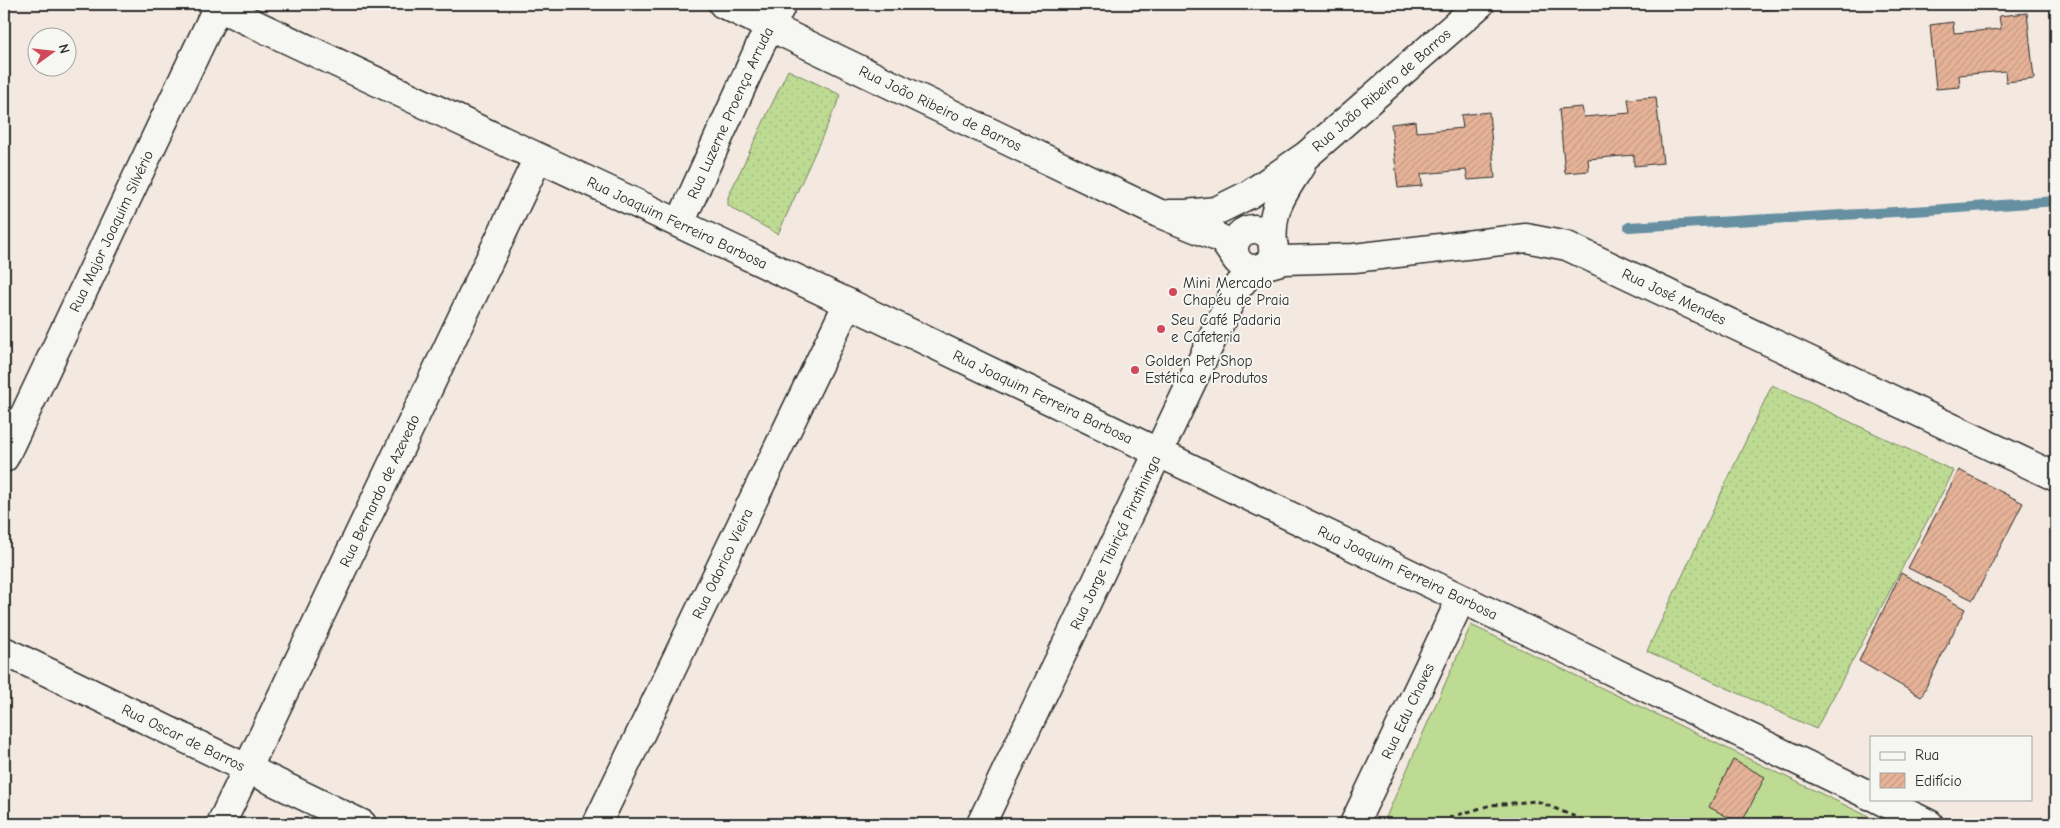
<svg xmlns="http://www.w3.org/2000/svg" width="2060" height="828" font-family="'Comic Neue',sans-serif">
  <defs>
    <pattern id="grass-dots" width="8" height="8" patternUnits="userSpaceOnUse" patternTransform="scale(1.25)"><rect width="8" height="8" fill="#bedb93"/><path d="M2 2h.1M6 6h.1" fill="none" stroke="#a3bc7f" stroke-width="1.8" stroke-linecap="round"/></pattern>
    <pattern id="building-hatch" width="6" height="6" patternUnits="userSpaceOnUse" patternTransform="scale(1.25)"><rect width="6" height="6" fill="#e6b398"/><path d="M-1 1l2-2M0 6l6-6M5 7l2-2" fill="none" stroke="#c59a83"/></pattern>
  </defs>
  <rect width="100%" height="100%" fill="#f3e9e0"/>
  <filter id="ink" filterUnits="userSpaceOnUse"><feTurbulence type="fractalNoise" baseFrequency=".02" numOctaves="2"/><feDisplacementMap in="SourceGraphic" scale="10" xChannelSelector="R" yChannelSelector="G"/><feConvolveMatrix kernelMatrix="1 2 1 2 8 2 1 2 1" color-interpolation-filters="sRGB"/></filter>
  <g filter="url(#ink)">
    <!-- grass -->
    <g fill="url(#grass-dots)" stroke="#74835f">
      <path d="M788,70L841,95L778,234L736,211L728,205V197Z"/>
      <path d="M1772,385L1954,471L1816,729L1647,651Z"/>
    </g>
    <!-- pitch -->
    <path fill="#bedb93" stroke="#74835f" d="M1471,625L1884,824H1383Z"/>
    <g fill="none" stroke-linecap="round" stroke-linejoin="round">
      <!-- stream -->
      <path stroke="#668fa1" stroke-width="10" d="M1629,227L1930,210L2056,201"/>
    </g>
    <!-- building -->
    <g fill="url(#building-hatch)" stroke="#2b2b2b">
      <path d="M1761,4H1785L1786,8L1762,10Z"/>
      <path d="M2027,13L2034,79L2006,82L2005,71L1959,75L1960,87L1936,89L1930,25L1953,22L1954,33L2001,29L1999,16Z"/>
      <path d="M1656,97L1663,163L1634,166V155L1588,159L1589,171L1565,173L1559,109L1582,107L1584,117L1630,113L1628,99Z"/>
      <path d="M1489,112L1495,178L1468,180L1466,170L1421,174L1422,186L1398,188L1391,124L1415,121L1416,132L1463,128L1461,115Z"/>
      <path d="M1959,470L2023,503L1973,600L1908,568Z"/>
      <path d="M1901,573L1965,609L1921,697L1859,661Z"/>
      <path d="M1733,760L1765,777L1741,824L1709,807Z"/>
    </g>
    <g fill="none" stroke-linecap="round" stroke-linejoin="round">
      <defs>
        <g id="street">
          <path id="s1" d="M212,4L848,303L1871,796"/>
          <path id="s2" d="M680,223L760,46L782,4"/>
          <path id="s3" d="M1266,265L1284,260L1354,258L1526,238L1567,246L2056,477"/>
          <path id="s4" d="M4,458L219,4"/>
          <path id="s5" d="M4,651L362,824"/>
          <path d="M1878,799L1929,824"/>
          <path id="s6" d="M221,824L538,158"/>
          <path id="s7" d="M597,824L848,303"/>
          <path id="s8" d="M981,824L1236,289L1250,273L1260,268"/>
          <path id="s9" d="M1354,824L1461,599"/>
        </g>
        <g id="secondary">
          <path id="s10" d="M723,4L1158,213L1217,237L1223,240L1237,260"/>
          <path id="s11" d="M1170,214H1186L1216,211L1250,194L1307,155L1480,4"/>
          <circle cx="1254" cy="249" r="20"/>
          <path d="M1273,248C1270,208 1281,197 1301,165"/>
        </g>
      </defs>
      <!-- street casing -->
      <use href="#street" stroke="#2b2b2b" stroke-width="31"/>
      <!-- secondary casing -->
      <use href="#secondary" stroke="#2b2b2b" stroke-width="31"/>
      <!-- path -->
      <path stroke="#2b2b2b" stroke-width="3" stroke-dasharray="5 4" stroke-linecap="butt" d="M1443,824L1451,817L1491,805L1537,801L1578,818L1588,824"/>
      <!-- street -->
      <use href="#street" stroke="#f6f6f2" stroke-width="28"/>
      <!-- secondary -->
      <use href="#secondary" stroke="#f6f6f2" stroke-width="28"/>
    </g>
  </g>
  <!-- markers -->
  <g fill="#d1495b" stroke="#f6f6f2" stroke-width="2">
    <circle cx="1173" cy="292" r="5"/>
    <circle cx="1161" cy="329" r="5"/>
    <circle cx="1135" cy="370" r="5"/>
  </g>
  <g text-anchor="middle" stroke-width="4" stroke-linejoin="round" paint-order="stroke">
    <!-- street labels -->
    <g font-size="15" fill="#2b2b2b" stroke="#f6f6f2">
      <text dy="5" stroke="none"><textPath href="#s11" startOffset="252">Rua João Ribeiro de Barros</textPath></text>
      <text dy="5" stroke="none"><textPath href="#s10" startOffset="241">Rua João Ribeiro de Barros</textPath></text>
      <text dy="5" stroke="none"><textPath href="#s2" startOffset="121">Rua Luzerne Proença Arruda</textPath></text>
      <text dy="5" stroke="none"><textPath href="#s1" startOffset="514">Rua Joaquim Ferreira Barbosa</textPath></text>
      <text dy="5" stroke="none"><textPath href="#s4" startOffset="251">Rua Major Joaquim Silvério</textPath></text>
      <text dy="5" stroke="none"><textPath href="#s3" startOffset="422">Rua José Mendes</textPath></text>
      <text dy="5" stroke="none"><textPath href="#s1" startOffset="919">Rua Joaquim Ferreira Barbosa</textPath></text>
      <text dy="5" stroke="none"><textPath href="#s6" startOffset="369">Rua Bernardo de Azevedo</textPath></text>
      <text dy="5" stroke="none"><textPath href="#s8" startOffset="312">Rua Jorge Tibiriçá Piratininga</textPath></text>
      <text dy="5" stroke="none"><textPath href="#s7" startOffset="289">Rua Odorico Vieira</textPath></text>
      <text dy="5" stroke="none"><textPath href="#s1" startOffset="1324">Rua Joaquim Ferreira Barbosa</textPath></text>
      <text dy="5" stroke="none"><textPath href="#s9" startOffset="125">Rua Edu Chaves</textPath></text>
      <text dy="5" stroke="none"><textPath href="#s5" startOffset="199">Rua Oscar de Barros</textPath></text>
    </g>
    <!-- poi labels -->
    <g font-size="15" fill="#2b2b2b" stroke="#f6f6f2" text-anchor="start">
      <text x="1183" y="288">Mini Mercado<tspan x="1183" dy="17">Chapéu de Praia</tspan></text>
      <text x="1171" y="325">Seu Café Padaria<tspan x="1171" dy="17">e Cafeteria</tspan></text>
      <text x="1145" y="366">Golden Pet Shop<tspan x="1145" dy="17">Estética e Produtos</tspan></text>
    </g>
  </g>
  <!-- margin -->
  <rect width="2060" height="828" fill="none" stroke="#f6f6f2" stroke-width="20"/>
  <rect x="10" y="10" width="2040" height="808" fill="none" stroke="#2b2b2b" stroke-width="2" filter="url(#ink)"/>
  <!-- legend -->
  <rect x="1870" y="736" width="162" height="65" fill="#f6f6f2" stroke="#a5a5a2"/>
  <rect x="1880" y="752" width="25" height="8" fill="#f6f6f2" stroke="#a5a5a2"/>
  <text x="1915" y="760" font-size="15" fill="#2b2b2b">Rua</text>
  <rect x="1880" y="773" width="25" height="15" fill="url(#building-hatch)" stroke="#a5a5a2"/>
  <text x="1915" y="786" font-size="15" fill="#2b2b2b">Edifício</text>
  <!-- north arrow -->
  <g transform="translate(52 52) rotate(75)"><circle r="24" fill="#f6f6f2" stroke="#a5a5a2"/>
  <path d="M0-4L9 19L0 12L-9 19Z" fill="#d1495b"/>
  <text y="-8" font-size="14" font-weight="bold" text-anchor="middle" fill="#2b2b2b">N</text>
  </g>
</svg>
